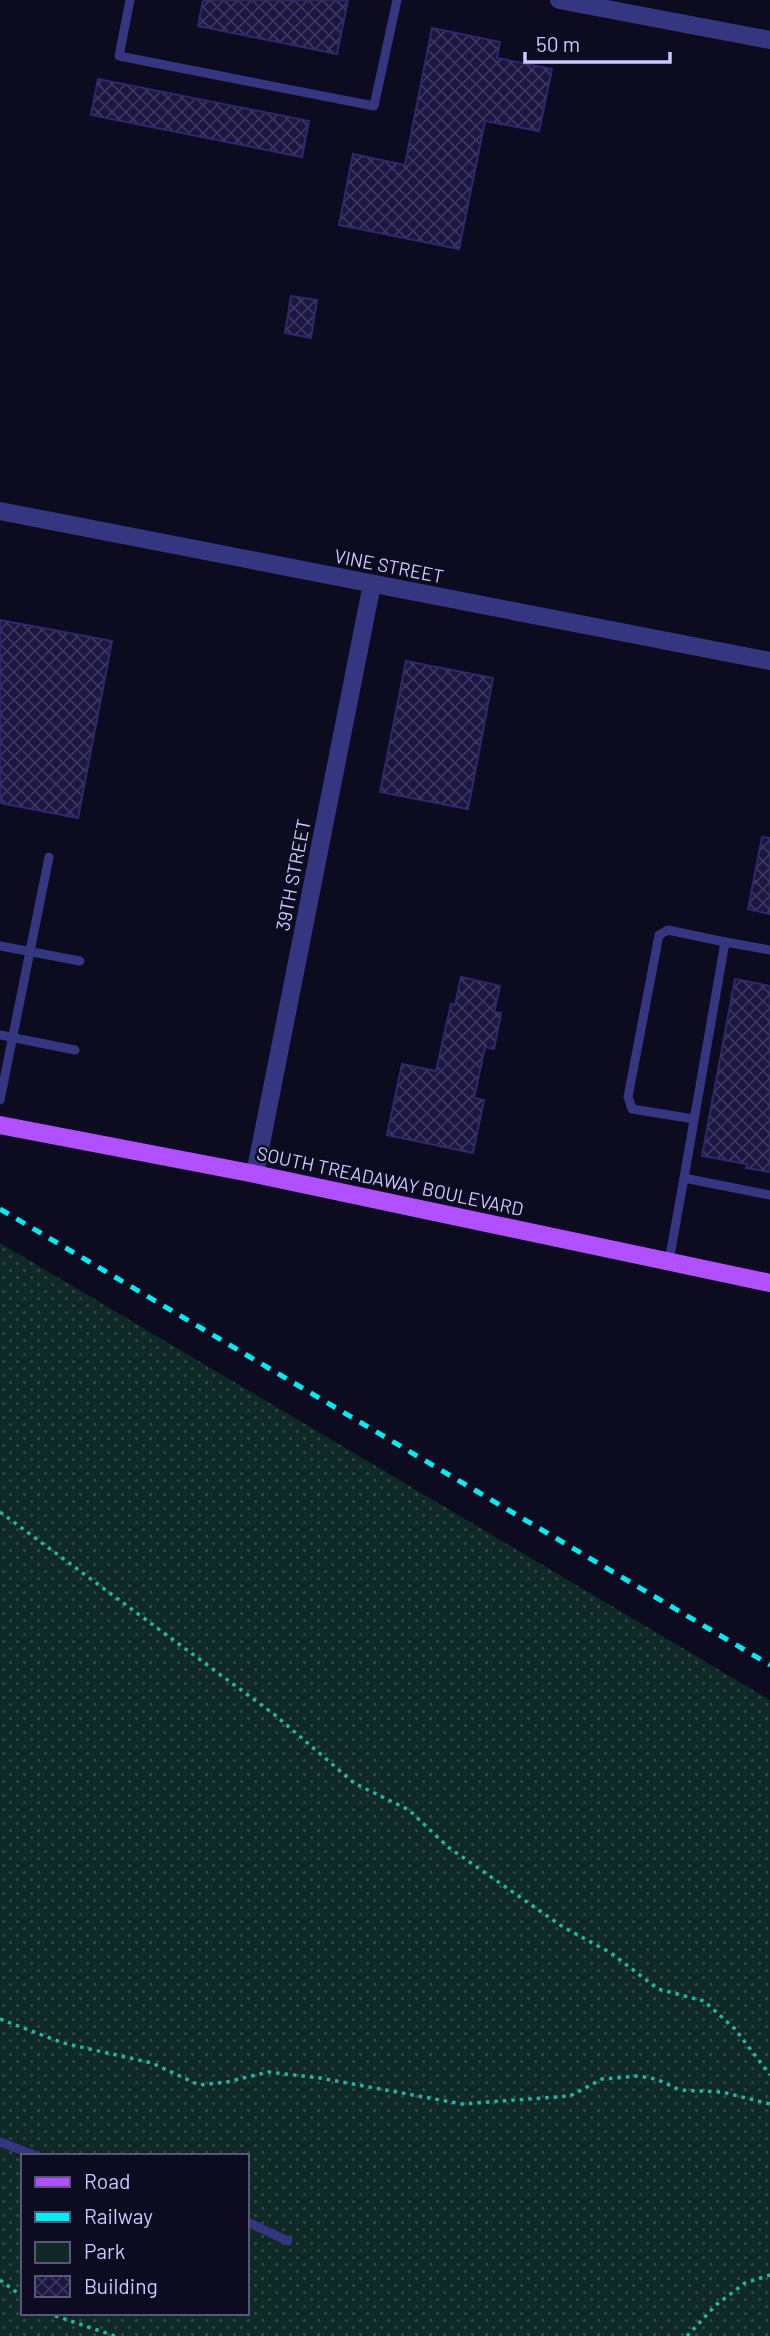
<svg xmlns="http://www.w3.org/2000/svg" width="770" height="2336" font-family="Barlow,sans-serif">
  <defs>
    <pattern id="green-dots" width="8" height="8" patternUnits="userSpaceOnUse" patternTransform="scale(1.75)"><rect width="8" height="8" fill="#0e2926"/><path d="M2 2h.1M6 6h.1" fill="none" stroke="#304747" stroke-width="1.8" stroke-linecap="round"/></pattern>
    <pattern id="building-cross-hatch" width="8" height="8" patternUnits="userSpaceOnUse" patternTransform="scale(1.75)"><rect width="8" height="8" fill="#1c1641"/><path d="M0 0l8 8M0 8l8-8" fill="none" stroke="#3c375e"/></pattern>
  </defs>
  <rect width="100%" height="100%" fill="#0d0b1f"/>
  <!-- green -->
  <path fill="url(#green-dots)" fill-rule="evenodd" d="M0,1243L770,1700V2336H0ZM23,2156H247V2313H23Z"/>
  <!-- building -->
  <g fill="url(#building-cross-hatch)" stroke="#30276e" stroke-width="2">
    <path d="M203,0H348L337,54L198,26Z"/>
    <path d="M432,28L500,42L497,58L552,69L539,131L485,121L459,249L339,225L353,154L405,165Z"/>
    <path d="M98,79L309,121L302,157L91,115Z"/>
    <path d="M291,296L317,300L311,338L285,333Z"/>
    <path d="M0,620L112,641L78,818L0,803Z"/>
    <path d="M406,661L493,678L468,809L380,792Z"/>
    <path d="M762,837L770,838V914L748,909Z"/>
    <path d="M461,977L500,986L494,1012L501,1013L494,1049L485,1047L474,1098L484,1100L473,1153L387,1135L402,1064L436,1071L451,1004L455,1005Z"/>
    <path d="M735,979L770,986V1172L746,1168L747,1164L702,1156Z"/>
  </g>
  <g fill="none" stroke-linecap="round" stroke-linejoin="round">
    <!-- path -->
    <g stroke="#27b5a2" stroke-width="3.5" stroke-dasharray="3.5 5" stroke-linecap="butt">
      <path d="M0,1512L275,1715L354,1783L409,1810L448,1847L563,1927L611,1953L658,1989L704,2001L735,2029L770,2075"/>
      <path d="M0,2019L63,2043L152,2063L199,2085L227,2082L268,2072L320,2078L462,2104L570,2096L602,2079L638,2076L656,2079L680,2090L722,2092L770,2104"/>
      <path d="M0,2280L23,2297"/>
      <path d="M47,2313L115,2336"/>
      <path d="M687,2336L716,2305L745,2283L770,2275"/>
    </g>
    <!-- lane -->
    <g stroke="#343680" stroke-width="9">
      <path d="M130,0L119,56L374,106L397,0"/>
      <path d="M0,946L80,961"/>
      <path d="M0,1035L75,1050"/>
      <path d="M0,1100L49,857"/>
      <path d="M694,1119L632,1109L628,1097L659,935L668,930L725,942"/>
      <path d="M684,1178L725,942L770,950"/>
      <path d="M669,1261L684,1178L770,1195"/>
      <path d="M0,2142L36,2156"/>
      <path d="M247,2222L288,2241"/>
    </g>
    <!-- street -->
    <g stroke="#343680" stroke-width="18">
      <path d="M559,0L770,40"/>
      <path d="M0,511L770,661"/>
      <path d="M255,1174L372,584"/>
    </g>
    <!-- primary -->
    <path stroke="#b150ff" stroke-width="18" d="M0,1125L255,1174L770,1283"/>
    <!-- rail -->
    <path stroke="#00edf4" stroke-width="5" stroke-dasharray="10 9" stroke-linecap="butt" d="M0,1209L770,1665"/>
  </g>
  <g text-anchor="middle" stroke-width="5" stroke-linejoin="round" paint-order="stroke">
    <!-- street labels -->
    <g font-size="19" fill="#cbc9ff" stroke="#0d0b1f">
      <text transform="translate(389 566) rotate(11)" y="7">VINE STREET</text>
      <text transform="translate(293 875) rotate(-79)" y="7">39TH STREET</text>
      <text transform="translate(390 1181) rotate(12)" y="7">SOUTH TREADAWAY BOULEVARD</text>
    </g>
  </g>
  <!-- legend -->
  <rect x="21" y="2154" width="228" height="161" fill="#0d0b1f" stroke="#595779" stroke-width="2"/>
  <rect x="35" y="2177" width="35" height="10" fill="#b150ff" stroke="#595779" stroke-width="2"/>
  <text x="84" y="2189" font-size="21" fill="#cbc9ff">Road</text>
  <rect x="35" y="2212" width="35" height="10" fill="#00edf4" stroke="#595779" stroke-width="2"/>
  <text x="84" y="2224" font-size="21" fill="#cbc9ff">Railway</text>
  <rect x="35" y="2242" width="35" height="21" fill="#0e2926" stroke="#595779" stroke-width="2"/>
  <text x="84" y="2259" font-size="21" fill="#cbc9ff">Park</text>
  <rect x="35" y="2276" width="35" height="21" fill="url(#building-cross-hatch)" stroke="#595779" stroke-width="2"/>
  <text x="84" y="2294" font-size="21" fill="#cbc9ff">Building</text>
  <!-- scale -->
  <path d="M525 52v10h145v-10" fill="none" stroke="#cbc9ff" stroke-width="3.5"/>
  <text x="536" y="52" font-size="21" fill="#cbc9ff" stroke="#0d0b1f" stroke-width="5" paint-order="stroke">50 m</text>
</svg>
